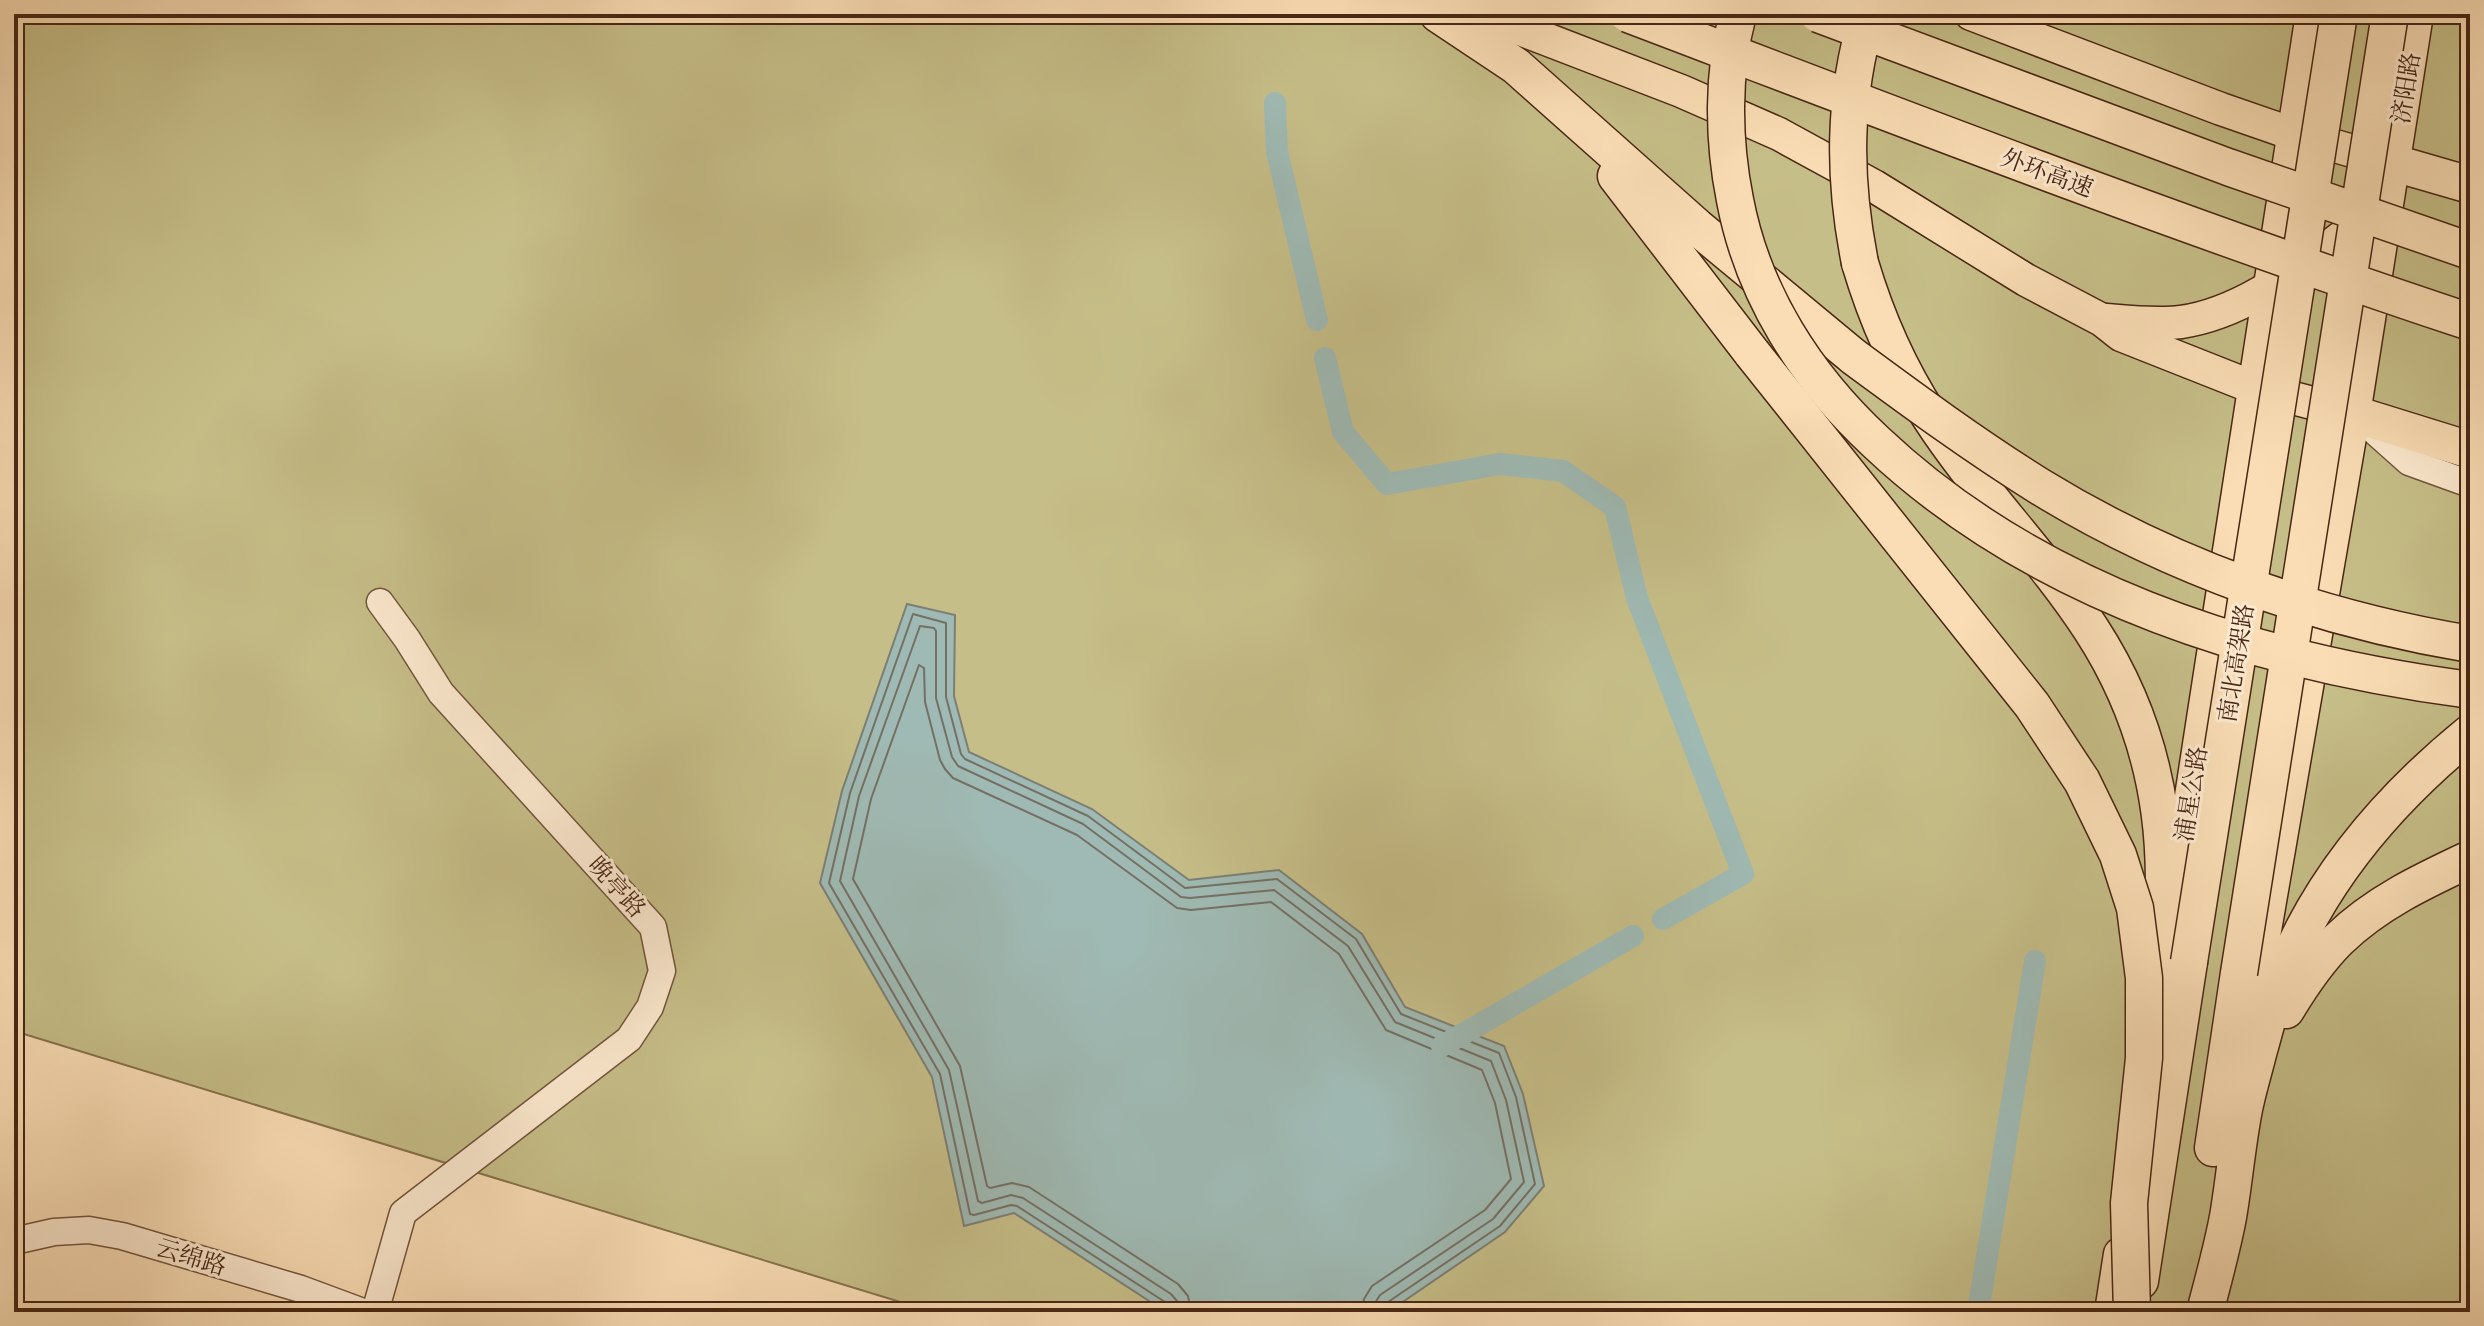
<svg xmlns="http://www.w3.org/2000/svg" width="2484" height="1326" font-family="'Old Standard TT','Noto Serif SC',serif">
  <rect width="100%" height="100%" fill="#faddb5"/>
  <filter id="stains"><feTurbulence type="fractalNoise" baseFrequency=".0025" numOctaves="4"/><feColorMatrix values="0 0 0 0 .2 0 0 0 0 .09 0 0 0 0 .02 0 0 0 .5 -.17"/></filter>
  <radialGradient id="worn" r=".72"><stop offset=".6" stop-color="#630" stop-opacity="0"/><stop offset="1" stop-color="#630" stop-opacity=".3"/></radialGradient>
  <!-- green -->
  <path fill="#c6be88" stroke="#88724e" stroke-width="2" d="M14,14H2470V1312H933L14,1031Z"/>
  <!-- water -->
  <path fill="#9fbab4" stroke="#7d7f74" stroke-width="2" d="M907,604L955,615L954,696L969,752L1092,809L1189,880L1279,870L1362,934L1405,1007L1504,1046L1523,1094L1544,1186L1505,1232L1388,1312H1166L1014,1213L964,1226L932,1077L820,883L842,791Z"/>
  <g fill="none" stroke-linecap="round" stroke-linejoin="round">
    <!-- shore -->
    <g stroke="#747064" stroke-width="2">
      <path d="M1169,1312L1165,1302L1017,1206L1011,1205L974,1215L970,1214L940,1074L829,883L850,793L913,614L946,623V697L961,754L965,759L1088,816L1185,888L1277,879L1356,939L1401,1014L1499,1053L1516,1097L1535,1184L1500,1226L1388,1302L1384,1312"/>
      <path d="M1179,1312L1177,1301L1171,1294L1023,1198L1011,1195L982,1203L978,1201L949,1070L840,881L859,796L920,626L934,628L936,631V698L952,757L958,766L1083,824L1181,897L1190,898L1274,890L1348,946L1395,1022L1491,1061L1506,1100L1524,1182L1493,1219L1380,1295L1375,1303L1374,1312"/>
      <path d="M1191,1312L1188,1296L1178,1284L1029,1187L1012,1183L990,1188L987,1186L960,1066L853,879L871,799L919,665L924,668L925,702L940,760L945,769L953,778L1077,835L1177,908L1191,910L1271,902L1339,954L1386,1030L1482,1070L1495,1103L1511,1179L1485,1210L1372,1286L1364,1299L1362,1312"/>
    </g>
    <!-- canal -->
    <g stroke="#9fbab4" stroke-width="22">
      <path d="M1275,103L1277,152L1317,320"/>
      <path d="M1325,358L1343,432L1387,484L1500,464L1563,471L1615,507L1637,598L1743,874L1663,919"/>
      <path d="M1442,1046L1633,936"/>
      <path d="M1978,1312L2035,961"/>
    </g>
    <defs>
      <g id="minor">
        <path d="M2363,421L2409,462L2470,484"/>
        <path d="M14,1241L54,1232L89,1230L122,1236L301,1289L363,1312"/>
        <path d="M375,1312L403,1213L629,1039L650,1007L662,971L653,927L441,693L407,639L380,602"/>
      </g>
      <g id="major">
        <path d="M1481,14L1681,91L1779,134L1874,186L2026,280L2102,320L2121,335L2255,388L2354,414"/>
        <path d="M1971,14L2221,109L2293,134L2391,162"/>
        <path d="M2106,320C2130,322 2156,325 2181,322C2252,312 2313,256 2370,217"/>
        <path d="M2175,900L2312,14"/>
        <path d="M2248,1029L2354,414L2417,14"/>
        <path d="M2111,1312L2120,1254"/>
      </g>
      <g id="highway">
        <path d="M1438,14L1516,66L1697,227L1854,357"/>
        <path d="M2394,163L2470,185"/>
        <path d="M1616,176L1752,353"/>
        <path d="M1860,263C1876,317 1898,368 1930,417C1978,491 2042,554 2091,629C2169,749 2175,871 2153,1008"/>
        <path d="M2354,414L2470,450"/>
        <path d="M2286,1010C2301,985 2317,961 2338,940C2376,903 2423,881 2470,859"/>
        <path d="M2213,1148L2239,973"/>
        <path d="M2140,1281L2189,962"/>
        <path d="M2205,1312C2213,1281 2222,1249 2228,1217C2234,1182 2237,1145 2244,1109C2248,1089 2254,1070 2259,1050C2264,1033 2268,1015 2274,998C2310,891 2384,803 2470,733"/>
      </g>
    </defs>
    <!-- minor casing -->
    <use href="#minor" stroke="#75543d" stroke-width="29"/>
    <!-- major casing -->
    <use href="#major" stroke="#492715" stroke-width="35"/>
    <!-- highway casing -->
    <use href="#highway" stroke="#492715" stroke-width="39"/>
    <!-- minor -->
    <use href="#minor" stroke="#fce9cf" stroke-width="26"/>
    <!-- major -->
    <use href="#major" stroke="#faddb5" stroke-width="32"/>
    <!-- highway -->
    <use href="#highway" stroke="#faddb5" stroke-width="36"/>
    <defs>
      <g id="highway-bridge">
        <path d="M1628,14C1907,120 2186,228 2470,322"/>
        <path d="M1738,14C1722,74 1723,140 1735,200C1753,295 1806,377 1876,442C2036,593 2256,662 2470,690"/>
        <path d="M1818,14L2228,167L2470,251"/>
        <path d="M1860,263C1843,178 1843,97 1868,14"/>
        <path d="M1752,353L2032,705L2082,781L2118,855L2135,908L2144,978V1058L2129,1203L2132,1312"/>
        <path d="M1854,357C1915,402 1975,446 2039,486C2169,566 2319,619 2470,644"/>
        <path d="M2189,962L2339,14"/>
        <path d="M2239,973L2390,14"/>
      </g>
    </defs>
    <!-- highway-bridge casing -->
    <use href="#highway-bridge" stroke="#492715" stroke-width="39" stroke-linecap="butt"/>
    <!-- highway-bridge -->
    <use href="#highway-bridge" stroke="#faddb5" stroke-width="36"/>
  </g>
  <g text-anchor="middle" stroke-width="6" stroke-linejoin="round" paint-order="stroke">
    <!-- street labels -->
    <g font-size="24" fill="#492715" stroke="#fce9cf">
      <text transform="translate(2406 88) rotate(-81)" y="8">济阳路</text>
      <text transform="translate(2047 173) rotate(20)" y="8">外环高速</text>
      <text transform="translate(2236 663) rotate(-81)" y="8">南北高架路</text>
      <text transform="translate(2191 794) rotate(-81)" y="8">浦星公路</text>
      <text transform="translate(617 887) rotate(48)" y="8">晚亭路</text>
      <text transform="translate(191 1257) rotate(17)" y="8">云绵路</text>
    </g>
  </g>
  <!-- margin -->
  <rect width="2484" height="1326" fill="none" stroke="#faddb5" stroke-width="48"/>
  <rect x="16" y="16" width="2452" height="1294" fill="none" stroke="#492715" stroke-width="4"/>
  <rect x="24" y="24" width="2436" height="1278" fill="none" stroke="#492715" stroke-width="2"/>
  <rect width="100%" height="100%" filter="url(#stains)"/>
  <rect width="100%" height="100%" fill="url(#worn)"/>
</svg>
